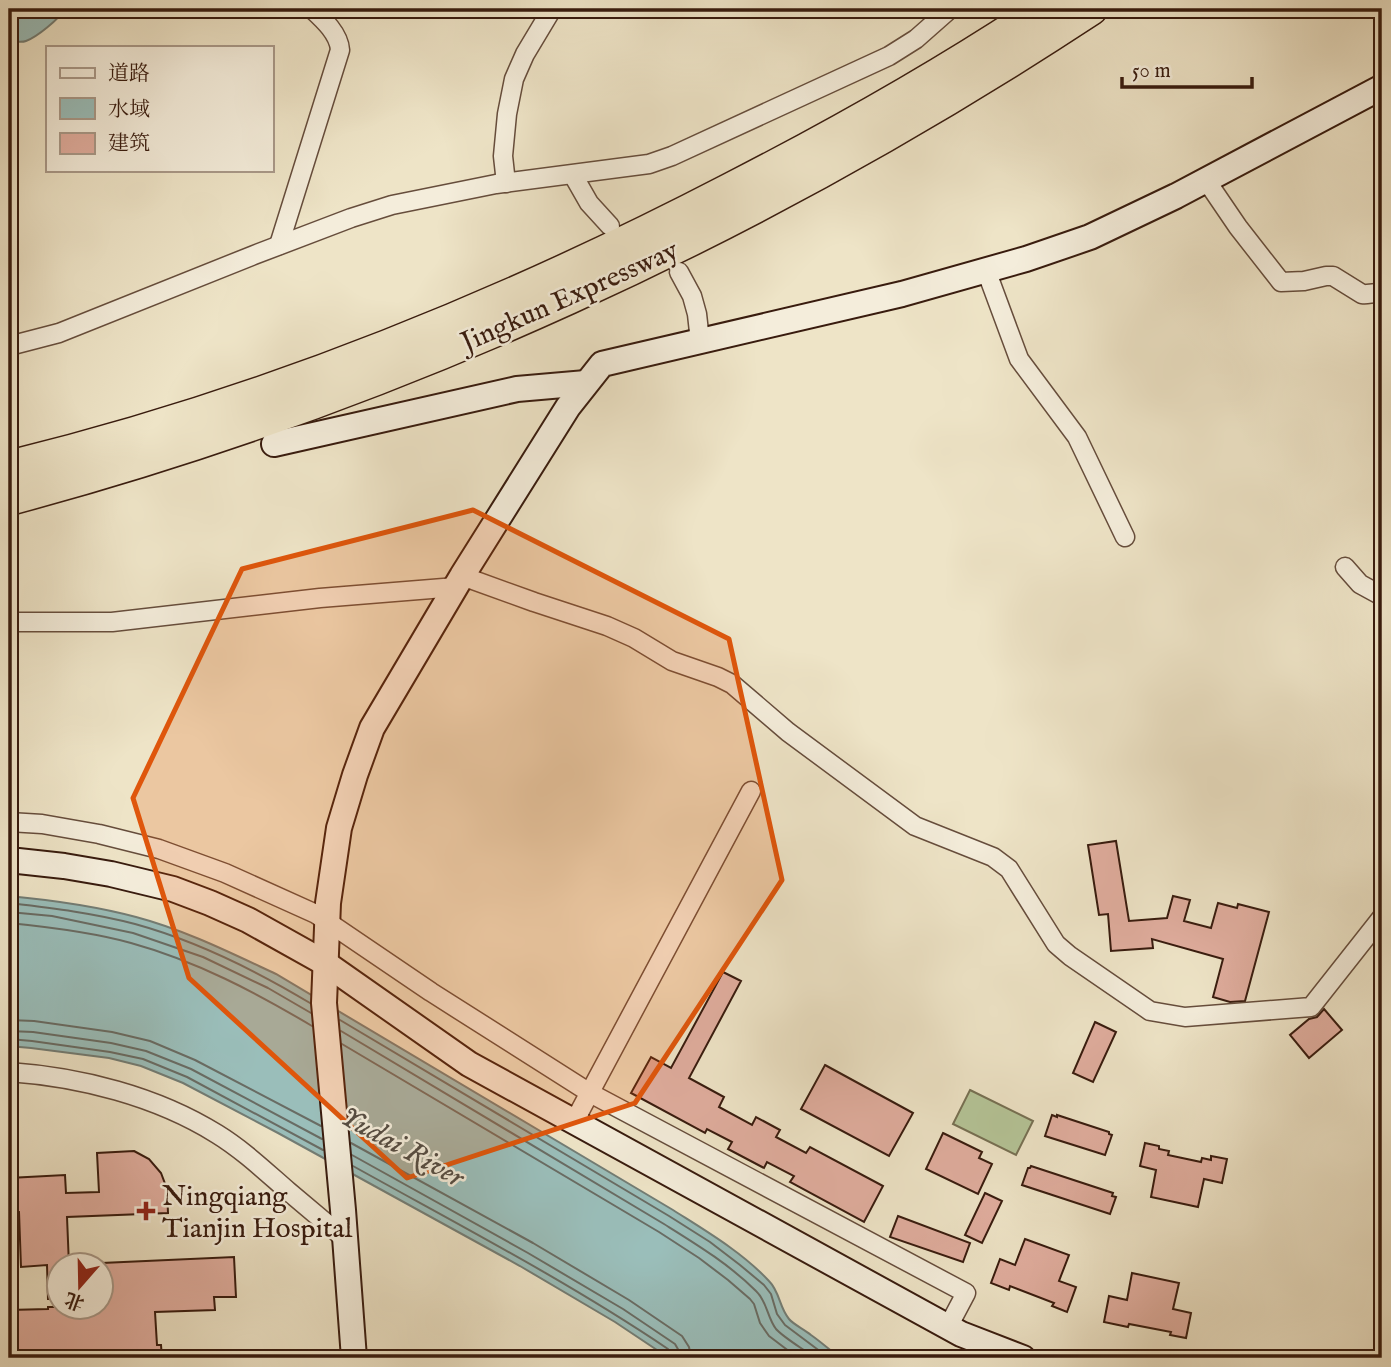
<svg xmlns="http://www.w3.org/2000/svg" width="1391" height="1367" font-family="'IM FELL English','Noto Serif SC',serif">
  <rect width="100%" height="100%" fill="#eee4c7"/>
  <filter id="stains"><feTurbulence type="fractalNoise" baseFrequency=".00286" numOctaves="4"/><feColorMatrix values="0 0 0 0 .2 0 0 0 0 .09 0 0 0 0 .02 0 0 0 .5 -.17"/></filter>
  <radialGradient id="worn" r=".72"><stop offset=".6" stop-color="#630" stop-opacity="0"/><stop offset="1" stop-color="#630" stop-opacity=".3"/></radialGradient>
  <!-- green -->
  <path fill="#b5c598" stroke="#767053" stroke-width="2" d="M970,1090L1033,1121L1016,1155L953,1124Z"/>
  <!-- water -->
  <g fill="#9abeba" stroke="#737d75" stroke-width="2">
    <path d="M9,9H65C59,19 37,37 26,41C21,43 14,41 9,41Z"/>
    <path d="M9,896C51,900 95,906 136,917C185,930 231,953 276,974L673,1210C706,1231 742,1252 769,1281C780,1292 779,1307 789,1319C794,1325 804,1329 811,1335C821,1342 830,1350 840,1358H669L615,1322L520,1266L278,1133L183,1083L141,1066L109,1058L31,1048L9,1046Z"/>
  </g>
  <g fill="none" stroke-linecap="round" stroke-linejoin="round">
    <!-- shore -->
    <g stroke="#696c64" stroke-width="2">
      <path d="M9,903C51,908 94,913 135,924C197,941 255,970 310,1003"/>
      <path d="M9,912L52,916L133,933L203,957L268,988L311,1013"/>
      <path d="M9,923C49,927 92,932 131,943C196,961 255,992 312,1026"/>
      <path d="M9,1020L34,1021L112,1032L150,1041L195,1060L321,1126"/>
      <path d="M340,1020L669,1216L710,1242L740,1265L764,1285L771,1294L777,1314L785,1325L829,1358"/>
      <path d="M9,1031L33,1032L111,1043L146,1051L191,1069L322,1139"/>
      <path d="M341,1031L664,1224C696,1244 729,1264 756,1291C767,1301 767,1317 776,1329C784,1338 805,1350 815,1358"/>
      <path d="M9,1039L32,1041L110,1052L143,1059L187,1077L323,1150"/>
      <path d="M342,1044L659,1232L699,1258L728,1280L750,1299L754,1304L760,1323L769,1336L798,1358"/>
      <path d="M351,1143L533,1243L629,1300L682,1336L689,1347L691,1358"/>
      <path d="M352,1155L528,1253L623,1309L675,1344L679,1351L680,1358"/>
      <path d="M353,1166C459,1225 567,1281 668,1349L671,1354V1358"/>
    </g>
  </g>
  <!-- building -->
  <g fill="#e0ad9e" stroke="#381b0e" stroke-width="2">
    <path d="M1116,841L1129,921L1167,918L1173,896L1190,900L1184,921L1211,928L1218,903L1237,908L1238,904L1269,912L1245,1001L1230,1002L1213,997L1223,959L1152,939L1153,948L1111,951L1108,914L1099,915L1088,845Z"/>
    <path d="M723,972L741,981L689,1078L724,1097L719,1107L752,1125L756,1117L780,1130L776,1137L806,1153L810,1147L883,1186L864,1222L790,1182L794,1176L767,1162L764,1168L728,1149L732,1142L707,1129L705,1133L631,1093L651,1057L671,1068Z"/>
    <path d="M1324,1009L1342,1030L1309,1058L1290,1035L1309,1019L1317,1017Z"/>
    <path d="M1095,1022L1116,1032L1093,1082L1073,1073Z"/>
    <path d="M825,1065L913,1113L889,1156L801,1109Z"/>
    <path d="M1052,1115L1057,1117V1115L1109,1132V1134L1112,1135L1105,1155L1045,1136Z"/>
    <path d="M943,1133L982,1152L979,1158L992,1164L978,1194L926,1169Z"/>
    <path d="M1145,1143L1159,1146V1149L1169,1151L1168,1155L1201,1162L1202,1158L1211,1160V1156L1227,1159L1222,1183L1204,1179L1198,1207L1151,1197L1156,1170L1140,1166Z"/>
    <path d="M134,1151L149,1159L161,1173L167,1189L168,1213L67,1217L69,1265H60V1299H48L47,1265L21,1267L19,1212L9,1213V1178L65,1175L66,1193L99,1192L97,1153Z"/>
    <path d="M1031,1166L1113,1193L1112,1196L1116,1197L1110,1214L1022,1185L1028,1168H1030Z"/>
    <path d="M985,1193L1002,1201L982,1243L965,1235Z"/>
    <path d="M898,1216L970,1243L963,1262L890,1237Z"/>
    <path d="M1025,1239L1069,1255L1059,1281L1076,1287L1067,1312L1052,1306L1054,1303L1010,1286L1009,1290L991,1283L1000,1259L1015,1265Z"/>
    <path d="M234,1257L236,1297H214L215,1310L155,1312L157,1345H161L162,1358H9V1310L48,1309V1307H102V1263Z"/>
    <path d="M1132,1273L1179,1283L1173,1309L1191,1313L1186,1338L1170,1335L1171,1332L1129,1324L1128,1327L1104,1322L1109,1296L1127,1300Z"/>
  </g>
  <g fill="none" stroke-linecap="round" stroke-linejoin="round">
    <defs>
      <g id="street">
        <path d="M573,175L589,203L610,226"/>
        <path d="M1206,180L1238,227L1281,282L1304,281L1326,276H1333L1362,294C1370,295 1375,291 1382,295"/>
        <path d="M506,183L503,156L507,114L514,79L525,54L552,9"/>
        <path d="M279,245L340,50C339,34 324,20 312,9"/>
        <path d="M986,270L1019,359L1077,437L1125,537"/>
        <path d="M679,272L692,296L697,314L700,341"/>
        <path d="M9,346L59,333L254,255L351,218L392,205L496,184L649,164L672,156L889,56L916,39L950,9"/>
        <path d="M1345,567L1360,584L1382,596"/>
        <path d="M462,576L534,602L607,626L634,638L672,661L718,677L732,684L788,732L915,826L993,857L1009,869L1056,944L1070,956L1150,1011L1185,1017L1311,1007L1382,917"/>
        <path d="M9,622H112L320,598L456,587"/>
        <path d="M9,822L42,824L99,834L159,849L225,873L316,914L431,992L590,1093L966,1293L948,1327"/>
        <path d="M9,1072C80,1077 156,1096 217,1134C243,1150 265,1171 288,1191C307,1207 326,1223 345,1239"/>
        <path d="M574,1122L751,791"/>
      </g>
      <g id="secondary">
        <path d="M274,444L517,389L586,383"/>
        <path d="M9,860L64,866L111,874L173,889L210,903L248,920L325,963L469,1064L961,1334L1023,1358"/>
        <path d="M354,1358L343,1210L324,1003L328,903L339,828L355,775L372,728L462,576L568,407L602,364L902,294L1026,259L1090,237L1176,196L1382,87"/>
      </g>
      <g id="highway">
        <path d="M9,467C260,406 502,308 731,189C838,134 943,75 1042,9"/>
        <path d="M9,499C394,396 758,228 1091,9"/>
      </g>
    </defs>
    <!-- street casing -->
    <use href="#street" stroke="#664d3c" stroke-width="21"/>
    <!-- secondary casing -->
    <use href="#secondary" stroke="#381b0e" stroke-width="28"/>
    <!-- highway casing -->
    <use href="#highway" stroke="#381b0e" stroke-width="35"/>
    <!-- street -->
    <use href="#street" stroke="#f4eddb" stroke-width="18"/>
    <!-- secondary -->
    <use href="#secondary" stroke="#f4eddb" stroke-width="24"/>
    <!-- highway -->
    <use href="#highway" stroke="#eee4c7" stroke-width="32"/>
  </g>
  <!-- marked area -->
  <path fill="#df560c" fill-opacity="0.2" stroke="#df560c" stroke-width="5" stroke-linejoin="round" d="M473,510L729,639L782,880L635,1103L407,1178L189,978L133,798L242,569Z"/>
  <!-- markers -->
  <path fill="#8f2418" stroke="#f4eddb" stroke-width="2.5" d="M142.5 1200.5h7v7h7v7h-7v7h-7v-7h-7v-7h7z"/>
  <g text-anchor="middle" stroke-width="5" stroke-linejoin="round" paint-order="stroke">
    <!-- street labels -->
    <g font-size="28" fill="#381b0e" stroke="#f4eddb">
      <text transform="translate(569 295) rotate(-24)" y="10">Jingkun Expressway</text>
    </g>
    <!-- poi labels -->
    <g font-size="28" fill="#381b0e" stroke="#f4eddb" text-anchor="start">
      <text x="162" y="1205">Ningqiang<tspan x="162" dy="32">Tianjin Hospital</tspan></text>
    </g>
    <!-- water labels -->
    <g font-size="30" font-style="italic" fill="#554c42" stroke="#f4eddb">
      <text transform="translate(403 1146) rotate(29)" y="10">Yudai River</text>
    </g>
  </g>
  <!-- margin -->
  <rect width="1391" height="1367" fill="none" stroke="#eee4c7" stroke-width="35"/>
  <rect x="10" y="10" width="1370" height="1346" fill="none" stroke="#381b0e" stroke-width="3.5"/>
  <rect x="18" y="18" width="1356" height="1332" fill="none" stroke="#381b0e" stroke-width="2"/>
  <!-- legend -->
  <rect x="46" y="46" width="228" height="126" fill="#f4eddb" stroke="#a99989" stroke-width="2"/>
  <rect x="60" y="68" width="35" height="10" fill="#f4eddb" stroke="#a99989" stroke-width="2"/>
  <text x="108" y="80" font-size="21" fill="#381b0e">道路</text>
  <rect x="60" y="98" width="35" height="21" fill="#9abeba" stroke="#a99989" stroke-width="2"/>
  <text x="108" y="116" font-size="21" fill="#381b0e">水域</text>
  <rect x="60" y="133" width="35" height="21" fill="#e0ad9e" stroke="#a99989" stroke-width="2"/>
  <text x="108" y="150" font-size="21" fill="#381b0e">建筑</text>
  <!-- north arrow -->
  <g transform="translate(80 1286) rotate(200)"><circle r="33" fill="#f4eddb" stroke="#a99989" stroke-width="2"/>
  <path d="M0-5L12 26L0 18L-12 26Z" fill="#8f2418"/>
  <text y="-10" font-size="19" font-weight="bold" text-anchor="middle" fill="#381b0e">北</text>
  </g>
  <!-- scale -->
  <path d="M1122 77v10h130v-10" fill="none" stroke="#381b0e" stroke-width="3.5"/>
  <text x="1132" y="77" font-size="21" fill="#381b0e" stroke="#f4eddb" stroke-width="5" paint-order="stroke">50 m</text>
  <rect width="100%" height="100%" filter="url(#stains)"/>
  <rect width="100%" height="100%" fill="url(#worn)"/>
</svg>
